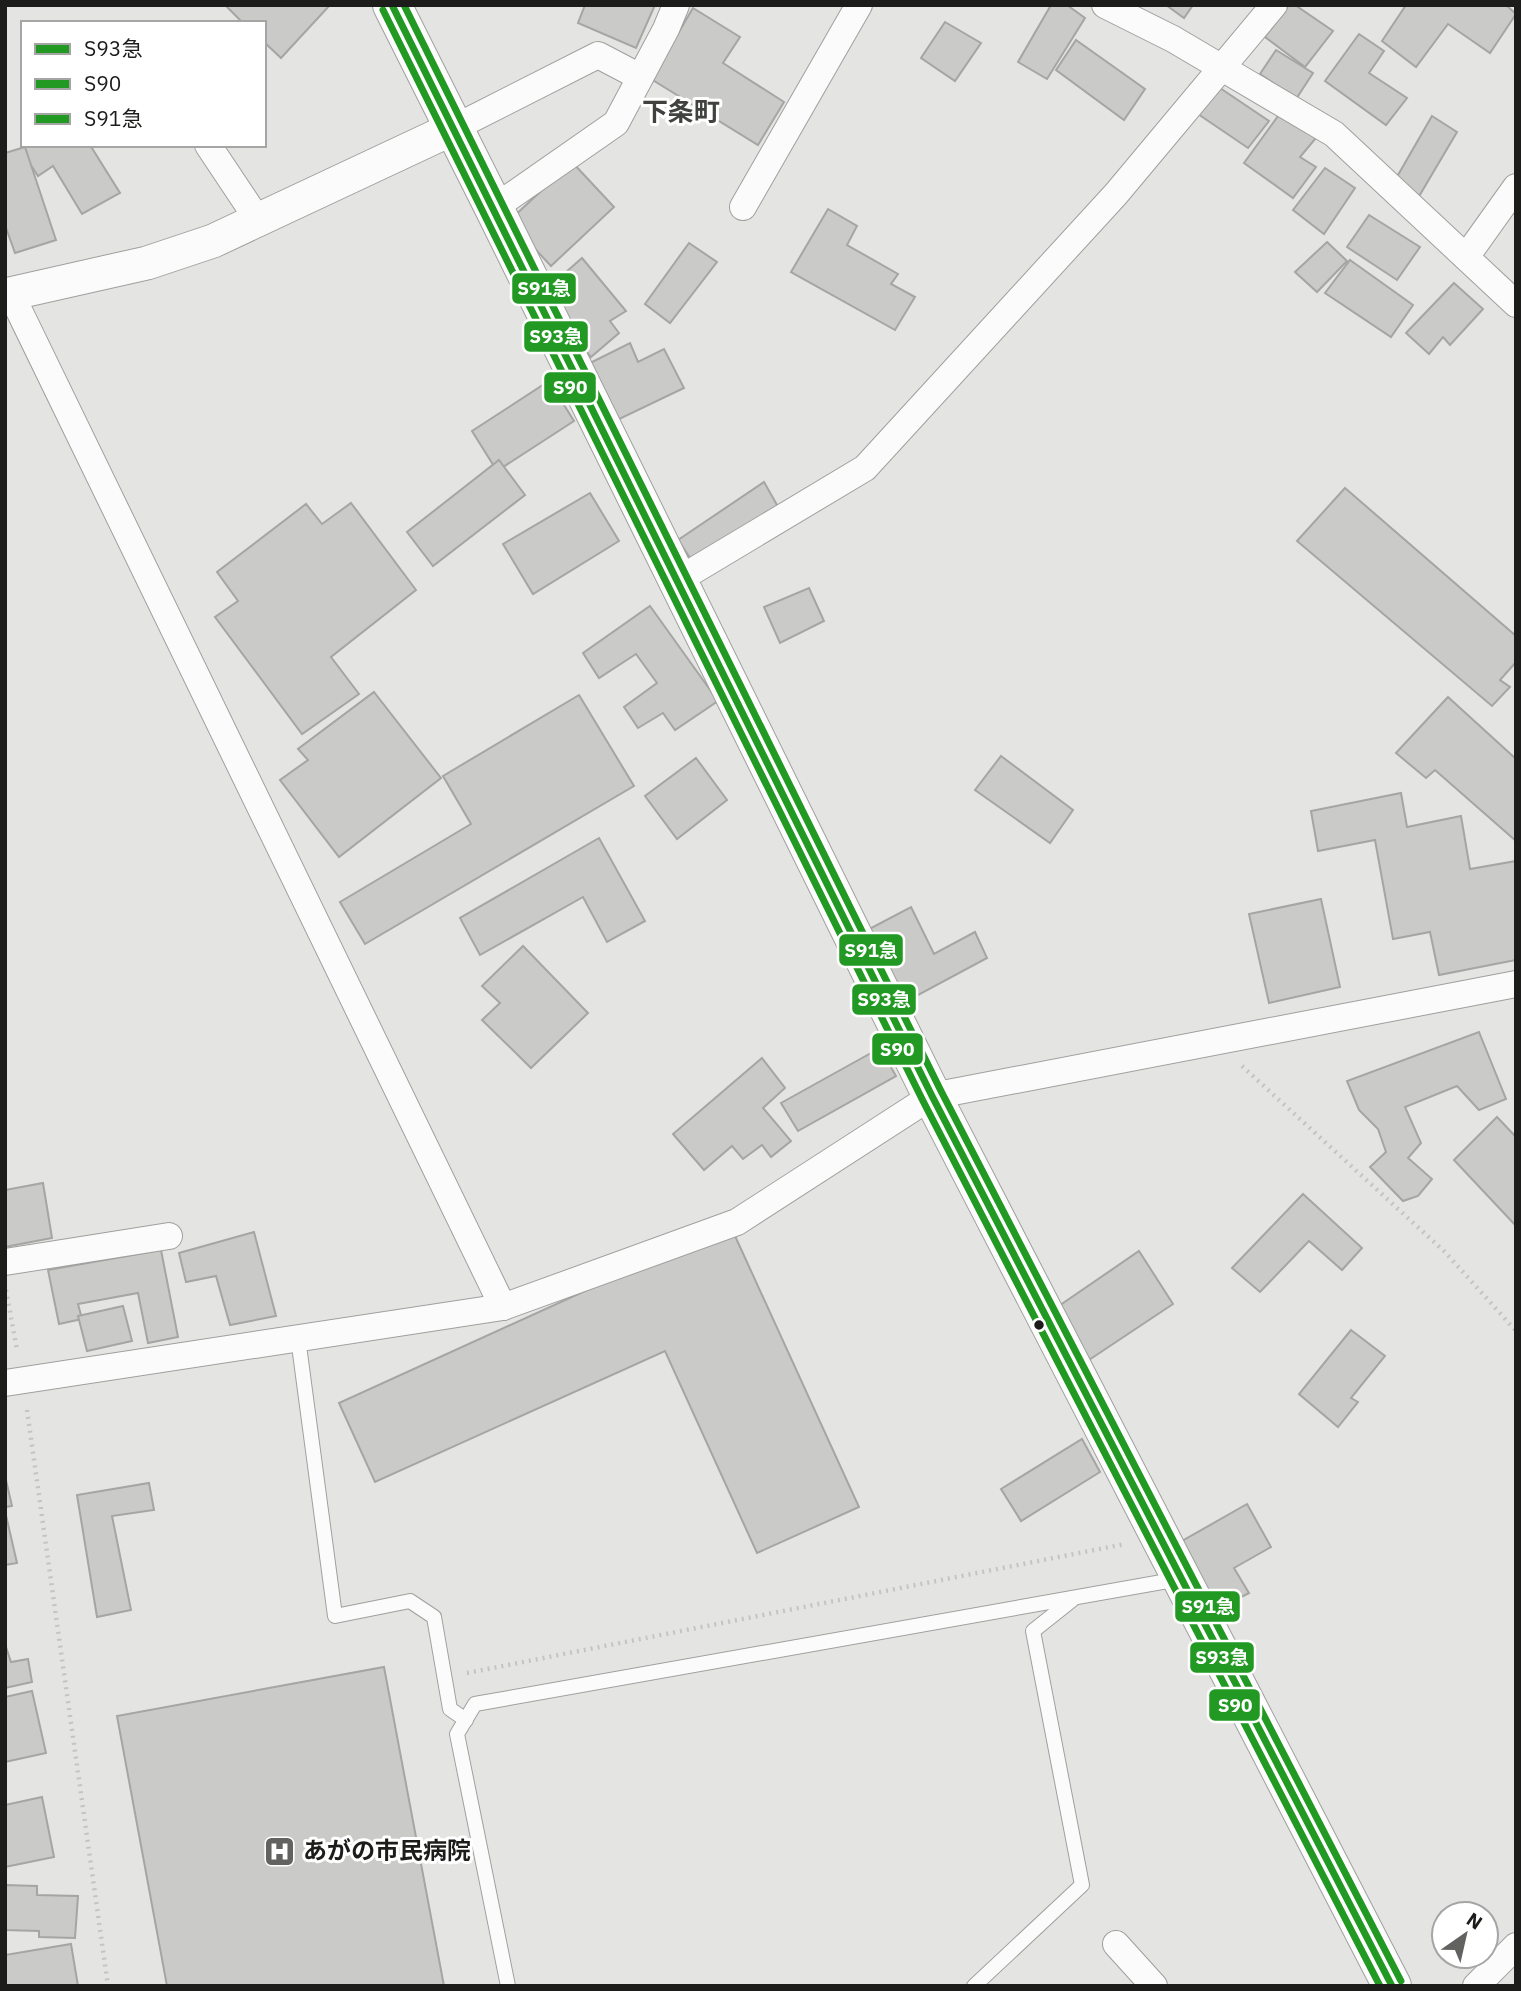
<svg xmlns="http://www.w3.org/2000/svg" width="1521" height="1991" font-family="'IBM Plex Sans','Noto Sans JP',sans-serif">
  <rect width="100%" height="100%" fill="#e4e5e3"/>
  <!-- building -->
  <g fill="#cacbc9" stroke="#a5a5a3" stroke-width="2">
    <path d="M225,5H330L281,58L264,42V23H243Z"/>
    <path d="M585,5H655L636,48L578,23Z"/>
    <path d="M1051,5H1067L1085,18L1047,79L1018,62Z"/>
    <path d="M1166,5H1193L1184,18Z"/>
    <path d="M1289,5H1295L1333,31L1305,67L1265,37Z"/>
    <path d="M1406,5H1506L1516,14L1490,53L1448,24L1416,67L1382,41Z"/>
    <path d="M693,8L740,37L723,63L784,102L758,145L651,79Z"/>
    <path d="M945,22L981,43L955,81L921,58Z"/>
    <path d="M1359,34L1384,51L1369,73L1407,98L1386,125L1325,81Z"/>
    <path d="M1076,40L1145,89L1124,120L1056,70Z"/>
    <path d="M1276,50L1313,73L1296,99L1260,74Z"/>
    <path d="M1217,86L1269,121L1248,148L1198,114Z"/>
    <path d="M1281,112L1316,138L1300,157L1316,167L1293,198L1244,163Z"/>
    <path d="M1432,116L1457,132L1418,198L1394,182Z"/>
    <path d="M28,145H90L120,193L82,214L53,166L38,176L21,150Z"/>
    <path d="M25,147L56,240L15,253L5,225V153Z"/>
    <path d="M572,162L614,207L551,266L509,221Z"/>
    <path d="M1325,168L1355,188L1324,234L1293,210Z"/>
    <path d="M828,209L857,226L847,245L898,274L891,284L915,297L895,330L791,272Z"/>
    <path d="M1369,215L1420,247L1397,280L1347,247Z"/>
    <path d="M1327,242L1347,261L1317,292L1295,272Z"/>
    <path d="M689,243L717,262L670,323L645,304Z"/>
    <path d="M582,258L626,311L610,321L619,333L591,357L541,294Z"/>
    <path d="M1350,260L1413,305L1391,337L1325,293Z"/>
    <path d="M1454,283L1483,309L1450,345L1443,337L1429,354L1406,333Z"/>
    <path d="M630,343L638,362L664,349L684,388L611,423L586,365Z"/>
    <path d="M549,381L574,421L497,471L472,431Z"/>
    <path d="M499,460L525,495L433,566L407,532Z"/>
    <path d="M764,482L781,512L697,568L678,540Z"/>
    <path d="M1345,488L1516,636V662L1500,680L1510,687L1492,706L1297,541Z"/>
    <path d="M590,493L619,541L533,594L503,544Z"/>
    <path d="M351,503L416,590L331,657L359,694L302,734L215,617L238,601L217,572L306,504L322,524Z"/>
    <path d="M809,588L824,621L780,643L764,607Z"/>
    <path d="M650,606L718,701L675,730L663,713L638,728L624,707L657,683L636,654L599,678L583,653Z"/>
    <path d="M374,692L441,778L339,857L280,780L308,760L298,749Z"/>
    <path d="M579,695L634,786L365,944L340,902L471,824L443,776Z"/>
    <path d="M1448,697L1516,759V841L1435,770L1426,778L1396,753Z"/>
    <path d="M1001,756L1073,810L1050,843L975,790Z"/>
    <path d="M696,758L727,800L677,839L645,796Z"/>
    <path d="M1401,793L1407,827L1461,816L1470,869L1516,861V960L1439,975L1430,932L1393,939L1375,840L1318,851L1311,811Z"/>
    <path d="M599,838L645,921L607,942L583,897L480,955L460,918Z"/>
    <path d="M1321,899L1340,987L1269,1003L1249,914Z"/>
    <path d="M911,907L934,954L975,932L987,958L894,1008L856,936Z"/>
    <path d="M523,946L588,1013L531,1068L482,1020L500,1003L482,986Z"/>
    <path d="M1479,1032L1506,1099L1479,1110L1457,1086L1405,1107L1421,1143L1408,1158L1432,1179L1418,1196L1403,1201L1370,1167L1386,1152L1378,1129L1359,1110L1347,1081Z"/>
    <path d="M880,1048L896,1076L798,1131L781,1103Z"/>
    <path d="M762,1058L785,1088L763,1108L791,1141L771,1157L762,1145L743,1159L732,1146L704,1170L673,1134Z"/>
    <path d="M1497,1117L1516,1137V1226L1454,1160Z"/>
    <path d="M43,1183L52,1238L5,1247V1190Z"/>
    <path d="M1303,1194L1362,1248L1342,1270L1309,1241L1260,1292L1232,1268Z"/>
    <path d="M730,1225L859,1507L757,1553L665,1351L375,1482L339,1403Z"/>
    <path d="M254,1232L276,1316L230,1325L216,1276L186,1282L179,1253Z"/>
    <path d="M161,1250L178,1337L148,1343L138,1293L78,1304L82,1319L59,1324L48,1270Z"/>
    <path d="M1139,1251L1173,1304L1089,1360L1053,1310Z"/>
    <path d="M123,1306L132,1341L87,1351L78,1316Z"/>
    <path d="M1351,1330L1385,1356L1351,1398L1358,1402L1338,1427L1299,1394Z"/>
    <path d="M1082,1439L1100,1472L1021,1521L1001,1489Z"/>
    <path d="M5,1476L12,1506L5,1507Z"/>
    <path d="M149,1483L154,1510L112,1516L131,1610L97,1617L77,1495Z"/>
    <path d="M1247,1504L1271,1547L1234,1568L1249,1593L1203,1617L1168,1549Z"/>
    <path d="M5,1511L17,1563L5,1565Z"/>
    <path d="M5,1644L11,1662L28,1659L32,1682L5,1688Z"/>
    <path d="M384,1667L444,1986H167L117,1716Z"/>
    <path d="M32,1691L46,1753L5,1762V1697Z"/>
    <path d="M42,1797L54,1857L5,1867V1805Z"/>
    <path d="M5,1885L37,1886V1895L78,1896L75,1938L39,1937V1931L5,1930Z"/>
    <path d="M71,1944L78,1986H5V1955Z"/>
  </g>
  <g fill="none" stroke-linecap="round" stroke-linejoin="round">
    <defs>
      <g id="service">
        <path d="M298,1338L335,1616L410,1601L434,1617L450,1709L466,1720"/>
        <path d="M508,1986L457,1734L475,1704L1179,1579"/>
        <path d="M974,1986L1082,1885L1033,1631L1072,1600"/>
      </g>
      <g id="minor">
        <path d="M1105,5L1173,39L1334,134L1516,304"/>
        <path d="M454,128L598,55L640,77"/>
        <path d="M208,145L258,220"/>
        <path d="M743,207L859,5"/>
        <path d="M494,208L616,123L666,29L676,5"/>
        <path d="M1466,257L1516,187"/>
        <path d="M11,294L503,1307"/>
        <path d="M678,580L865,468L1116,194L1274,5"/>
        <path d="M5,1262L169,1236"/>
        <path d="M5,1383L503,1307L737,1222L932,1096L1516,984"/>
        <path d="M1116,1944L1154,1986"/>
        <path d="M1476,1986L1516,1946"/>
      </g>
      <path id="tertiary" d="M5,295L147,263L213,241L454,128"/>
      <path id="secondary" d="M392,5L494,208L932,1096L1392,1986"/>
    </defs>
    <!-- service casing -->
    <use href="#service" stroke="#9fa09e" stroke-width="16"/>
    <!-- minor casing -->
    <use href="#minor" stroke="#9fa09e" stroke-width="28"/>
    <!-- tertiary casing -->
    <use href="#tertiary" stroke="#9fa09e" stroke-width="35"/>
    <!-- secondary casing -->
    <use href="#secondary" stroke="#9fa09e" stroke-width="40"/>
    <!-- path -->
    <g stroke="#c4c4c4" stroke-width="4.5" stroke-dasharray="2 5" stroke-linecap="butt">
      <path d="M1242,1066L1445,1252L1516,1331"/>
      <path d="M6,1290L17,1350"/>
      <path d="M27,1410L108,1986"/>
      <path d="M467,1673L1125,1544"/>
    </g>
    <!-- service -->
    <use href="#service" stroke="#fbfbfb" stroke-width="14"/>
    <!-- minor -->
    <use href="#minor" stroke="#fbfbfb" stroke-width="26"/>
    <!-- tertiary -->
    <use href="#tertiary" stroke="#fbfbfb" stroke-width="33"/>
    <!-- secondary -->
    <use href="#secondary" stroke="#fbfbfb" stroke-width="38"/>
    <defs>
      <path id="bus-1" d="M392,5L932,1096L1392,1986"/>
      <path id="bus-2" d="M383,10L923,1101L1380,1986"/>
      <path id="bus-3" d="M404,5L941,1091L1401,1981"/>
    </defs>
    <!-- bus-1 casing -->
    <use href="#bus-1" stroke="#fff" stroke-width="12"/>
    <!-- bus-2 casing -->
    <use href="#bus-2" stroke="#fff" stroke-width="12"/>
    <!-- bus-3 casing -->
    <use href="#bus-3" stroke="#fff" stroke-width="12"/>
    <!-- bus-1 -->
    <use href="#bus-1" stroke="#292" stroke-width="7"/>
    <!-- bus-2 -->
    <use href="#bus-2" stroke="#292" stroke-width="7"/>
    <!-- bus-3 -->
    <use href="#bus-3" stroke="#292" stroke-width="7"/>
  </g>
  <!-- icons -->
  <defs>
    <symbol id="hospital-square" viewBox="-11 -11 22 22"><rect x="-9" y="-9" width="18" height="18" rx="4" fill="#626361" stroke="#fff"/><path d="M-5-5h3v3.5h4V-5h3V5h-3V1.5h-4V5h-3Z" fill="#fff"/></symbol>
  </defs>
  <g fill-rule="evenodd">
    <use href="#hospital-square" x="262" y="1834" width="35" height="35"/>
  </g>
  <!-- markers -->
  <circle fill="#1c1d1b" stroke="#fff" stroke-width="2.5" cx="1039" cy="1325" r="6"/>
  <g text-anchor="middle" stroke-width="6" stroke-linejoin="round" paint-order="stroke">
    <!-- poi labels -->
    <g font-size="24" font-weight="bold" fill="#1c1d1b" stroke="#fff" text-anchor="start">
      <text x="303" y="1859">あがの市民病院</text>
    </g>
    <!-- neighbourhood labels -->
    <g font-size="26" font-weight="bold" fill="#40423f" stroke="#fff">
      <text x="681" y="121">下条町</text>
    </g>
  </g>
  <g stroke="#fff" stroke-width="2.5">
    <rect x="511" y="272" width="66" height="33" rx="7" fill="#292"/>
    <rect x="523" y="320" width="66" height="33" rx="7" fill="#292"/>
    <rect x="543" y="371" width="54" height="33" rx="7" fill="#292"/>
    <rect x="838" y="933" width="66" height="34" rx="7" fill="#292"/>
    <rect x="851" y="983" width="66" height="33" rx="7" fill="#292"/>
    <rect x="871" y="1032" width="53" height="34" rx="7" fill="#292"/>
    <rect x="1174" y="1590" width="67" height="33" rx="7" fill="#292"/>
    <rect x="1189" y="1641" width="66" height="33" rx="7" fill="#292"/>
    <rect x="1208" y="1688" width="53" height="34" rx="7" fill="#292"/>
  </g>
  <g font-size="19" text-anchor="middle" font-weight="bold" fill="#fff">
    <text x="544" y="295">S91急</text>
    <text x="556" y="343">S93急</text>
    <text x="570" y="394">S90</text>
    <text x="871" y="957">S91急</text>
    <text x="884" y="1006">S93急</text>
    <text x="897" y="1056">S90</text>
    <text x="1208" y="1613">S91急</text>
    <text x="1222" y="1664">S93急</text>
    <text x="1235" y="1712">S90</text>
  </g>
  <!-- border -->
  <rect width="1521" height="1991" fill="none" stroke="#1c1d1b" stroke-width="14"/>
  <!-- legend -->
  <rect x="21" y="21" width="245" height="126" fill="#ffffff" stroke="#a4a5a4" stroke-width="2"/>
  <rect x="35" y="44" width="35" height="10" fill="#229922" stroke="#a4a5a4" stroke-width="2"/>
  <text x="84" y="56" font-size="21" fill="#1c1d1b">S93急</text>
  <rect x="35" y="79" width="35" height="10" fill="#229922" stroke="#a4a5a4" stroke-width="2"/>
  <text x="84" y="91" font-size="21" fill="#1c1d1b">S90</text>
  <rect x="35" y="114" width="35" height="10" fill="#229922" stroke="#a4a5a4" stroke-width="2"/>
  <text x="84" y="126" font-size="21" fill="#1c1d1b">S91急</text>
  <!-- north arrow -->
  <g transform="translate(1465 1935) rotate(34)"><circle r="33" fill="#ffffff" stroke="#a4a5a4" stroke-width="2"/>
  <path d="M0-5L12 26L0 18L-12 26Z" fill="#626361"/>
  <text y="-10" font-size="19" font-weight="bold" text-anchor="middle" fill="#1c1d1b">N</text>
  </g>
</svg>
